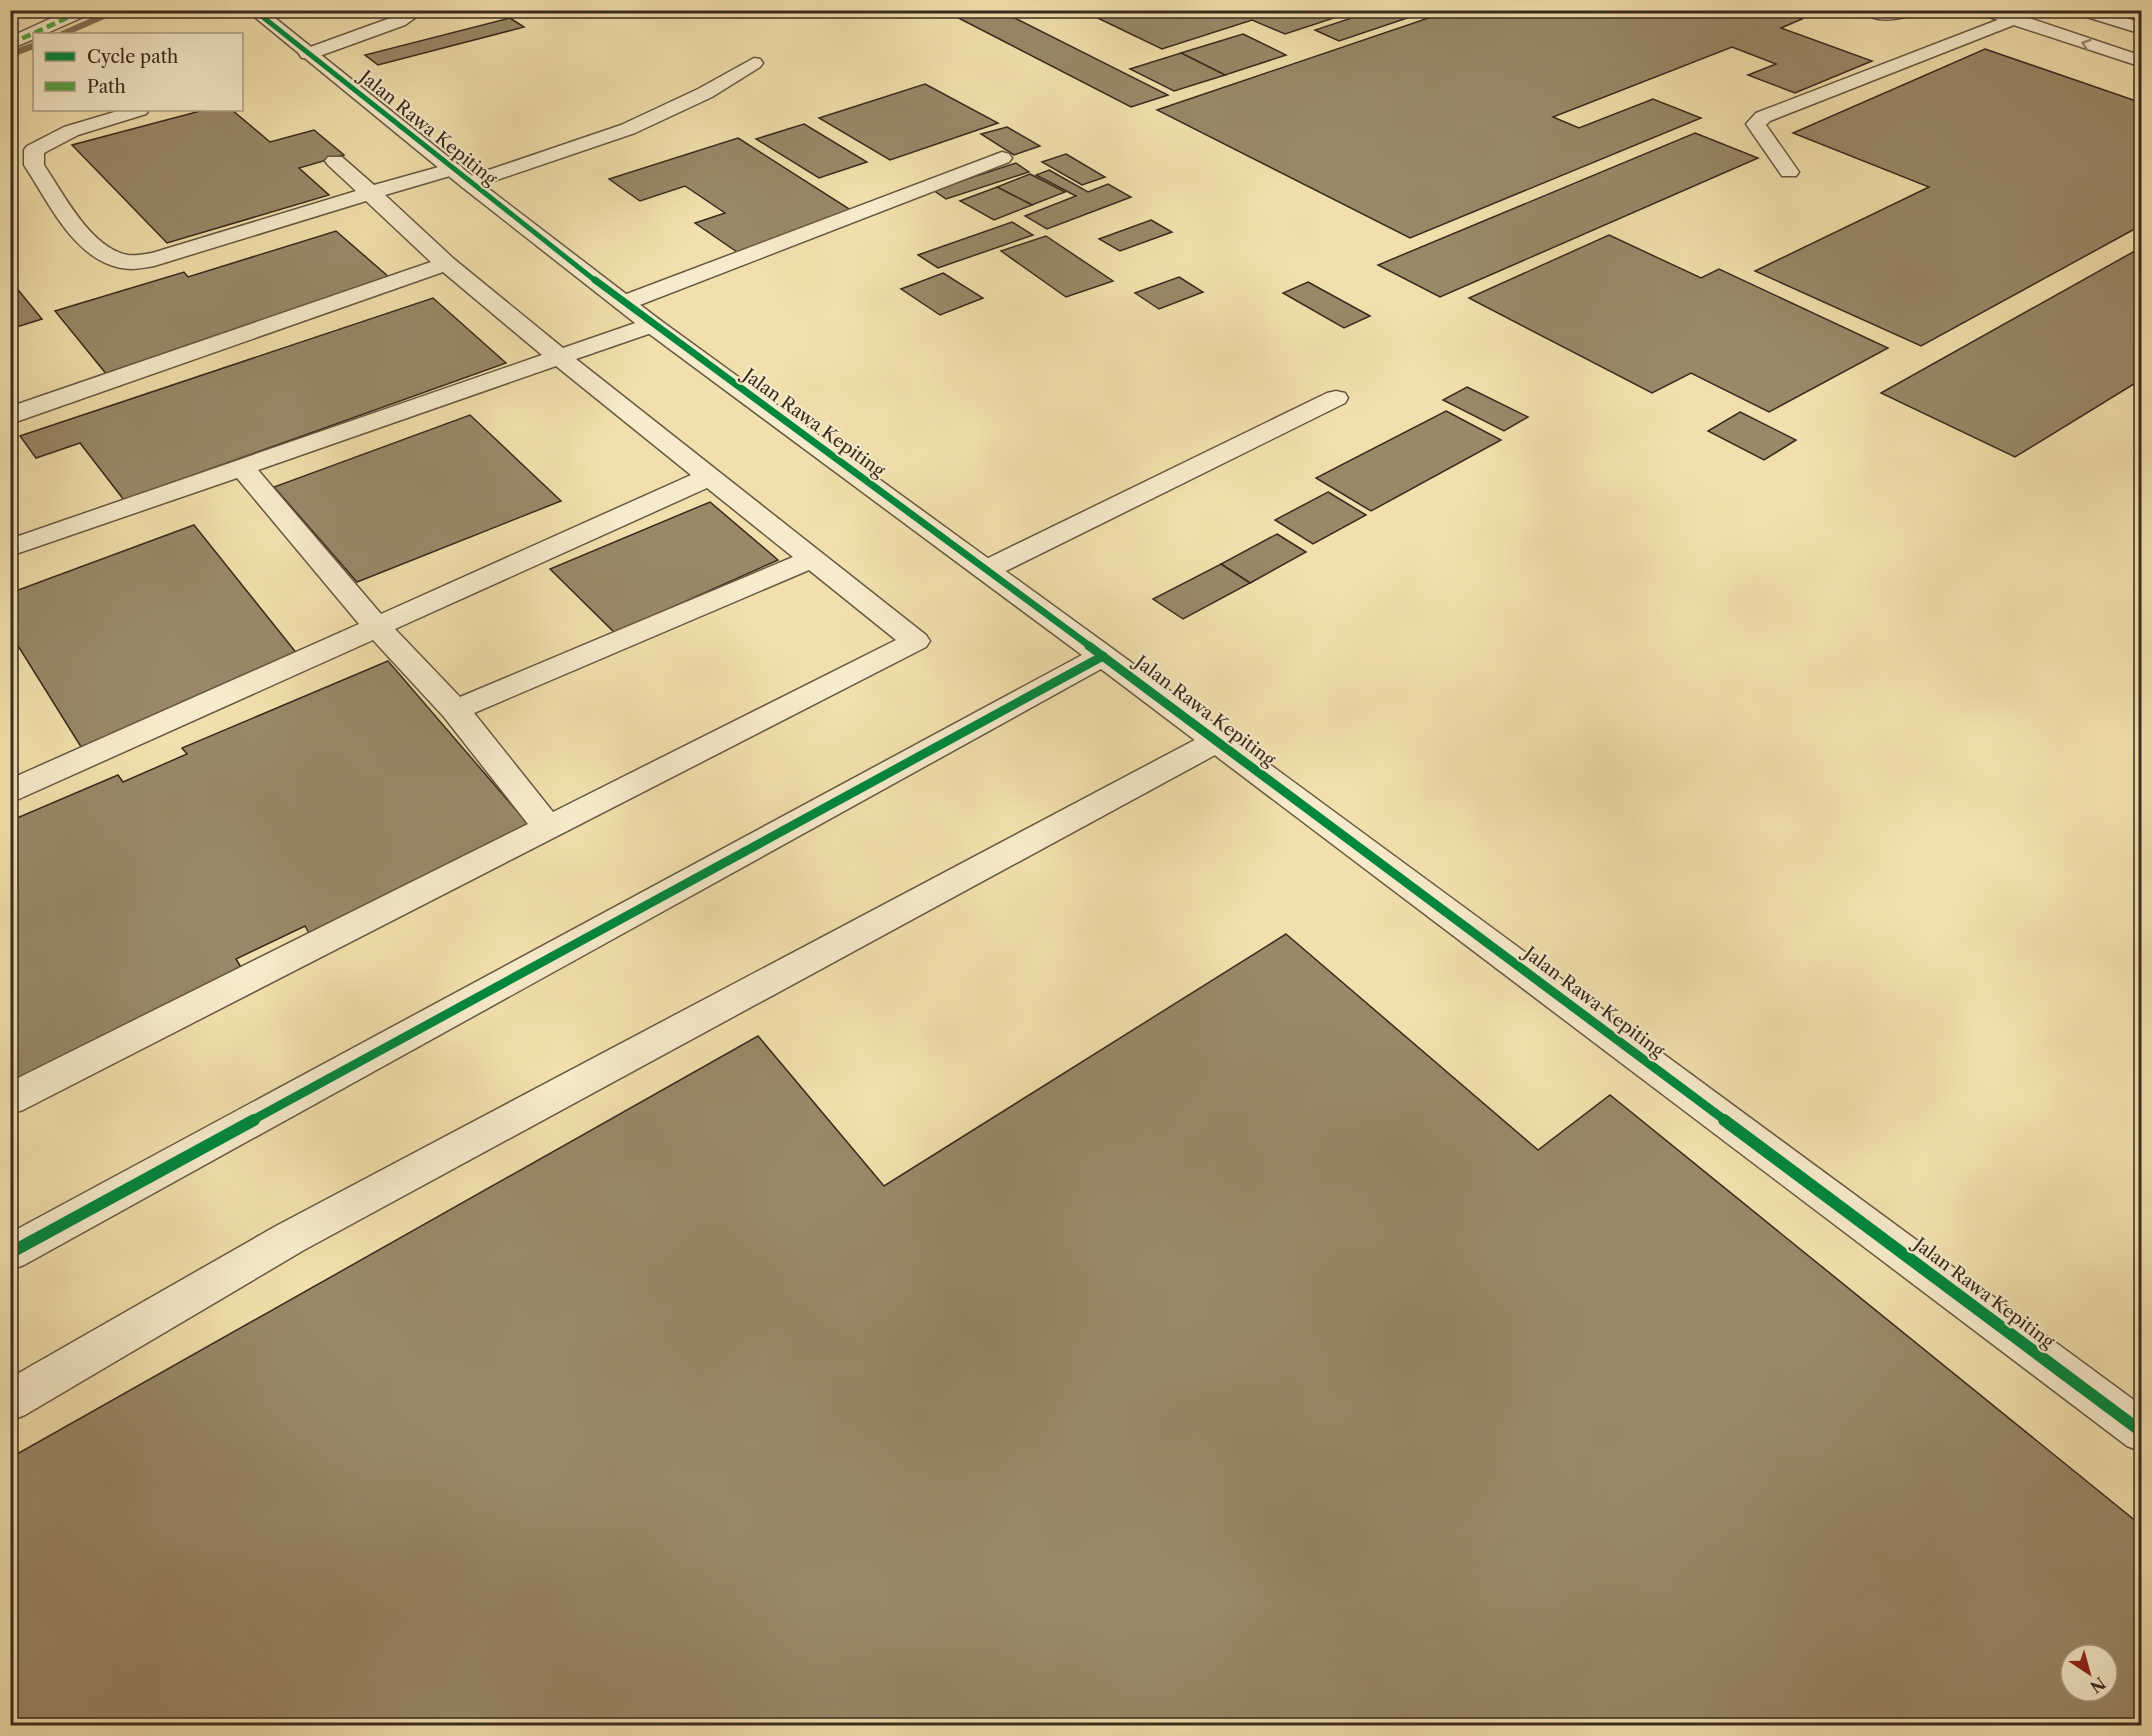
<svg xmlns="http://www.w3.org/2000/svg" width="2152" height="1736" font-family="'Libre Caslon Text',serif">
  <rect width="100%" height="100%" fill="#f1e0ad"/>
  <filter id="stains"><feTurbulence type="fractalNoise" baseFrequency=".00333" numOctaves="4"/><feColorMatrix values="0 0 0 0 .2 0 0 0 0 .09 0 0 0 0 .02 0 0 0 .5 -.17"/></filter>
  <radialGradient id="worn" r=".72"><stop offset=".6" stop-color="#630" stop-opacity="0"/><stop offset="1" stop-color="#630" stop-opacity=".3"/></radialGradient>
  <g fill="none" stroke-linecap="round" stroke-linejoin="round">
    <!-- stream -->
    <g fill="#827256" fill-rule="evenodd">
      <path d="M109,10H125L70,34H55Z"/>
      <path d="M34,42V49L10,58V51Z"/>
    </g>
  </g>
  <!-- building -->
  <g fill="#998968" stroke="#392a1e" stroke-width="1.5" fill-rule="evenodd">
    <path d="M495,10H536L505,18Z"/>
    <path d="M943,10H999L1168,95L1131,107Z"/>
    <path d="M1081,10H1358L1285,34L1252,20L1162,49Z"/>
    <path d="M1376,10H1431L1339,41L1315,30Z"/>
    <path d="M1452,10H1777L1802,19L1781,28L1872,61L1795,93L1748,75L1776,64L1732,47L1553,117L1579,128L1653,99L1701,118L1410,238L1157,110Z"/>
    <path d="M510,18L524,27L378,65L365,55Z"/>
    <path d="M1243,34L1286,55L1225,75L1181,53Z"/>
    <path d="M1985,49L2142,103V225L1921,346L1755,271L1929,187L1793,133Z"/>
    <path d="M1181,53L1225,75L1174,91L1130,69Z"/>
    <path d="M925,84L998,123L890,160L819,118Z"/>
    <path d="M204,110H232L270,142L314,130L344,155L299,168L329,195L167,243L72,145Z"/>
    <path d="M804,124L867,162L819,178L756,139Z"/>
    <path d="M1007,127L1040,146L1014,155L981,134Z"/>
    <path d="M1695,133L1758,158L1440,297L1378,265Z"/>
    <path d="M738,138L854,212L737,252L695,223L725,213L685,186L640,201L609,179Z"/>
    <path d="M1066,154L1105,177L1082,185L1042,162Z"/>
    <path d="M1016,163L1029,172L946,199L933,190Z"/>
    <path d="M1049,170L1088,192L1108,184L1131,197L1047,229L1025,216L1076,196L1036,175Z"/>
    <path d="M1030,174L1065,192L1032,205L997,187Z"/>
    <path d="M997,187L1032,205L994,220L960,201Z"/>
    <path d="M1151,220L1172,232L1120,251L1099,239Z"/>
    <path d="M1012,222L1033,235L938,268L918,255Z"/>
    <path d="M336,231L390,278L108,376L55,311L184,272L188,277Z"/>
    <path d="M1609,235L1701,278L1719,269L1888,348L1769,412L1691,373L1652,393L1469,298Z"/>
    <path d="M1046,236L1113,281L1066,297L1001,251Z"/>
    <path d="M2142,247V379L2015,457L1881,393Z"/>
    <path d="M943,273L983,298L940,315L901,289Z"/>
    <path d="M1179,277L1203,292L1159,309L1135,293Z"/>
    <path d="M10,280L42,319L10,329Z"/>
    <path d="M1308,282L1370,316L1344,328L1283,293Z"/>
    <path d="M433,298L506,363L124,500L80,443L36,458L20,436Z"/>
    <path d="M1467,387L1528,417L1504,431L1443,400Z"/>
    <path d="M1446,411L1501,440L1371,511L1316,478Z"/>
    <path d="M1740,412L1796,440L1764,460L1708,431Z"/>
    <path d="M470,415L561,501L357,582L274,487Z"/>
    <path d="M1328,492L1366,515L1313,544L1275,520Z"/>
    <path d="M710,502L778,560L615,633L550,569Z"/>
    <path d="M194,525L302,660L83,750L10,633V593Z"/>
    <path d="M1277,534L1306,552L1250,583L1221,564Z"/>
    <path d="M1221,564L1250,583L1183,619L1153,599Z"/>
    <path d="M388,661L529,825L309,933L305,926L236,959L242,969L10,1082V821L118,775L123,782L187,754L182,748Z"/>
    <path d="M1286,934L1538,1150L1610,1095L2142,1526V1726H10V1458L758,1036L884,1186ZM2071,1655H2107V1691H2071Z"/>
  </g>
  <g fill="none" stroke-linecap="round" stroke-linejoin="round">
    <defs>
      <g id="service">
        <path d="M405,10H426L405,25L314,58H302L299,54L302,50L393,17Z"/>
        <path d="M1862,10H1920L1918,14C1901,18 1875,26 1862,10Z"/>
        <path d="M2013,14L2019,15L2022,19L2019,23L1770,121L1766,125L1799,172L1796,176H1782L1746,124L1756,113Z"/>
        <path d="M754,58L760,59L763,63L760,67L712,97L635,133L476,187L469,189L462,187L459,183L462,179L621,125L698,89Z"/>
        <path d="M121,110H149L146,114L78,135L44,153V165C63,193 91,249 128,255C136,256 144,254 152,253L356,191L328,165L325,161L328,157H342L374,185L453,163L460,165L463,169L460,173L385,195L454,259L563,348L644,320L652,318L660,320L664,325L660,330L576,359L926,635L930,641L926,647L23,1110L10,1114V1082L528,824L444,717L373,640L10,803V779L359,624L237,478L10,556V539L542,355L443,272L10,424V407L15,405L431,262L366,201L154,266C147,267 138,269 131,269C77,267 50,204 24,165V150L27,146L64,127ZM556,366L691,475L381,614L258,470ZM707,488L793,557L460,697L395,629ZM809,570L896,640L553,812L474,713Z"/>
        <path d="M1002,152L1009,154L1012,158L1009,162L632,308L624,310L616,308L613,303L616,298Z"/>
        <path d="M1336,391L1345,393L1348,398L1345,403L996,576L986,578L976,576L972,570L976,564L1327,393Z"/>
        <path d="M1217,731L1228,734L1232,741L1228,748L304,1250L25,1415L10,1421V1378L276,1226L1206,734Z"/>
      </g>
      <g id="minor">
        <path d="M69,10H92L90,14L45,34H34V39L10,49V37Z"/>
        <path d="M246,10H265L476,179L660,320L1113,649L2142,1406V1452L2127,1446L1101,669L24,1265L10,1270V1233L1082,655L644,330L462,187Z"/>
      </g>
      <g id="tertiary">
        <path d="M1978,10H2005L2142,56V67L1980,14Z"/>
        <path d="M2075,10H2102L2142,23V34L2077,14Z"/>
      </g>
    </defs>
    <!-- service casing -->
    <use href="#service" stroke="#675842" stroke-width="3"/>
    <!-- minor casing -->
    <use href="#minor" stroke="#675842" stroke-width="3"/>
    <!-- tertiary casing -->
    <use href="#tertiary" stroke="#675842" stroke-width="3"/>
    <!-- service -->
    <use href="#service" fill="#f6ebca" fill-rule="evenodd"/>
    <!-- minor -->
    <use href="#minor" fill="#f6ebca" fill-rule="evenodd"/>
    <!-- tertiary -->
    <use href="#tertiary" fill="#f6ebca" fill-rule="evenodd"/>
    <!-- quiet -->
    <path stroke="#53a441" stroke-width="4.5" stroke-dasharray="9 4.5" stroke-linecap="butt" d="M10,44L84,10"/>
    <defs>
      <path id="cycleway-far3" d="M254,10L597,282"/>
      <path id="cycleway-far2" d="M595,280L1091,647"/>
      <g id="cycleway-far1">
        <path d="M1089,646L1726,1121"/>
        <path d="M251,1121L1103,656"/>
      </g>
      <g id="cycleway">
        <path d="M1724,1120L2142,1432"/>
        <path d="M10,1253L254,1120"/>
      </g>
    </defs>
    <!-- cycleway-far3 casing -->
    <use href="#cycleway-far3" stroke="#f6ebca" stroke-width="8"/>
    <!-- cycleway-far2 casing -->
    <use href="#cycleway-far2" stroke="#f6ebca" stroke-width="10"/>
    <!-- cycleway-far1 casing -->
    <use href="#cycleway-far1" stroke="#f6ebca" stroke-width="13"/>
    <!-- cycleway casing -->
    <use href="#cycleway" stroke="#f6ebca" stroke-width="16"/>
    <!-- cycleway-far3 -->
    <use href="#cycleway-far3" stroke="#00873e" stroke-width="5"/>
    <!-- cycleway-far2 -->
    <use href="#cycleway-far2" stroke="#00873e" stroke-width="7"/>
    <!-- cycleway-far1 -->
    <use href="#cycleway-far1" stroke="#00873e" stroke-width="9"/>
    <!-- cycleway -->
    <use href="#cycleway" stroke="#00873e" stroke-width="12"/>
  </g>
  <!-- one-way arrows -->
  <defs><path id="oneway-chevron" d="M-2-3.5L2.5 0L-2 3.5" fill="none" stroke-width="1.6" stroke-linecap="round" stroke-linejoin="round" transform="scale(1.5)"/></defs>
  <use stroke="#988a74" href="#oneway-chevron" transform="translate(2086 44) rotate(-162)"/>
  <g text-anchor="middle" stroke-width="4.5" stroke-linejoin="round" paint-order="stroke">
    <!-- street labels -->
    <g font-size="18" fill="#392a1e" stroke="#f6ebca">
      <text transform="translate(428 128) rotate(39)" y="6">Jalan Rawa Kepiting</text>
      <text transform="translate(814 423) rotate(36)" y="6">Jalan Rawa Kepiting</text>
      <text transform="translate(1205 711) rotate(37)" y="6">Jalan Rawa Kepiting</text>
      <text transform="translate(1594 1002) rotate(37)" y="6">Jalan Rawa Kepiting</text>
      <text transform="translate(1984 1293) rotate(37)" y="6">Jalan Rawa Kepiting</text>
    </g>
  </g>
  <!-- margin -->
  <rect width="2152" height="1736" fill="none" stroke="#f1e0ad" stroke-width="36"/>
  <rect x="12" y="12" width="2128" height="1712" fill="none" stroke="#392a1e" stroke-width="3"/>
  <rect x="18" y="18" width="2116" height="1700" fill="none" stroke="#392a1e" stroke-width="1.5"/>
  <!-- legend -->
  <rect x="33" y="33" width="210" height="78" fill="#f6ebca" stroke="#aa9e85" stroke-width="1.5"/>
  <rect x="45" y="52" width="30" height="9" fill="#00873e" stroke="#aa9e85" stroke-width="1.5"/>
  <text x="87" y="63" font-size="18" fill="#392a1e">Cycle path</text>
  <rect x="45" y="82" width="30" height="9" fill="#53a441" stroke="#aa9e85" stroke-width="1.5"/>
  <text x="87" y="93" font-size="18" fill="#392a1e">Path</text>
  <!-- north arrow -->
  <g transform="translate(2089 1673) rotate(144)"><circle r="28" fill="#f6ebca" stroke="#aa9e85" stroke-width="1.5"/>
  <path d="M0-4.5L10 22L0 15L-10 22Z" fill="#8f2418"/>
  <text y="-9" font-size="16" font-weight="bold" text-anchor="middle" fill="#392a1e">N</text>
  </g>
  <rect width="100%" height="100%" filter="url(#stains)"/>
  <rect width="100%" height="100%" fill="url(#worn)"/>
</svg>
